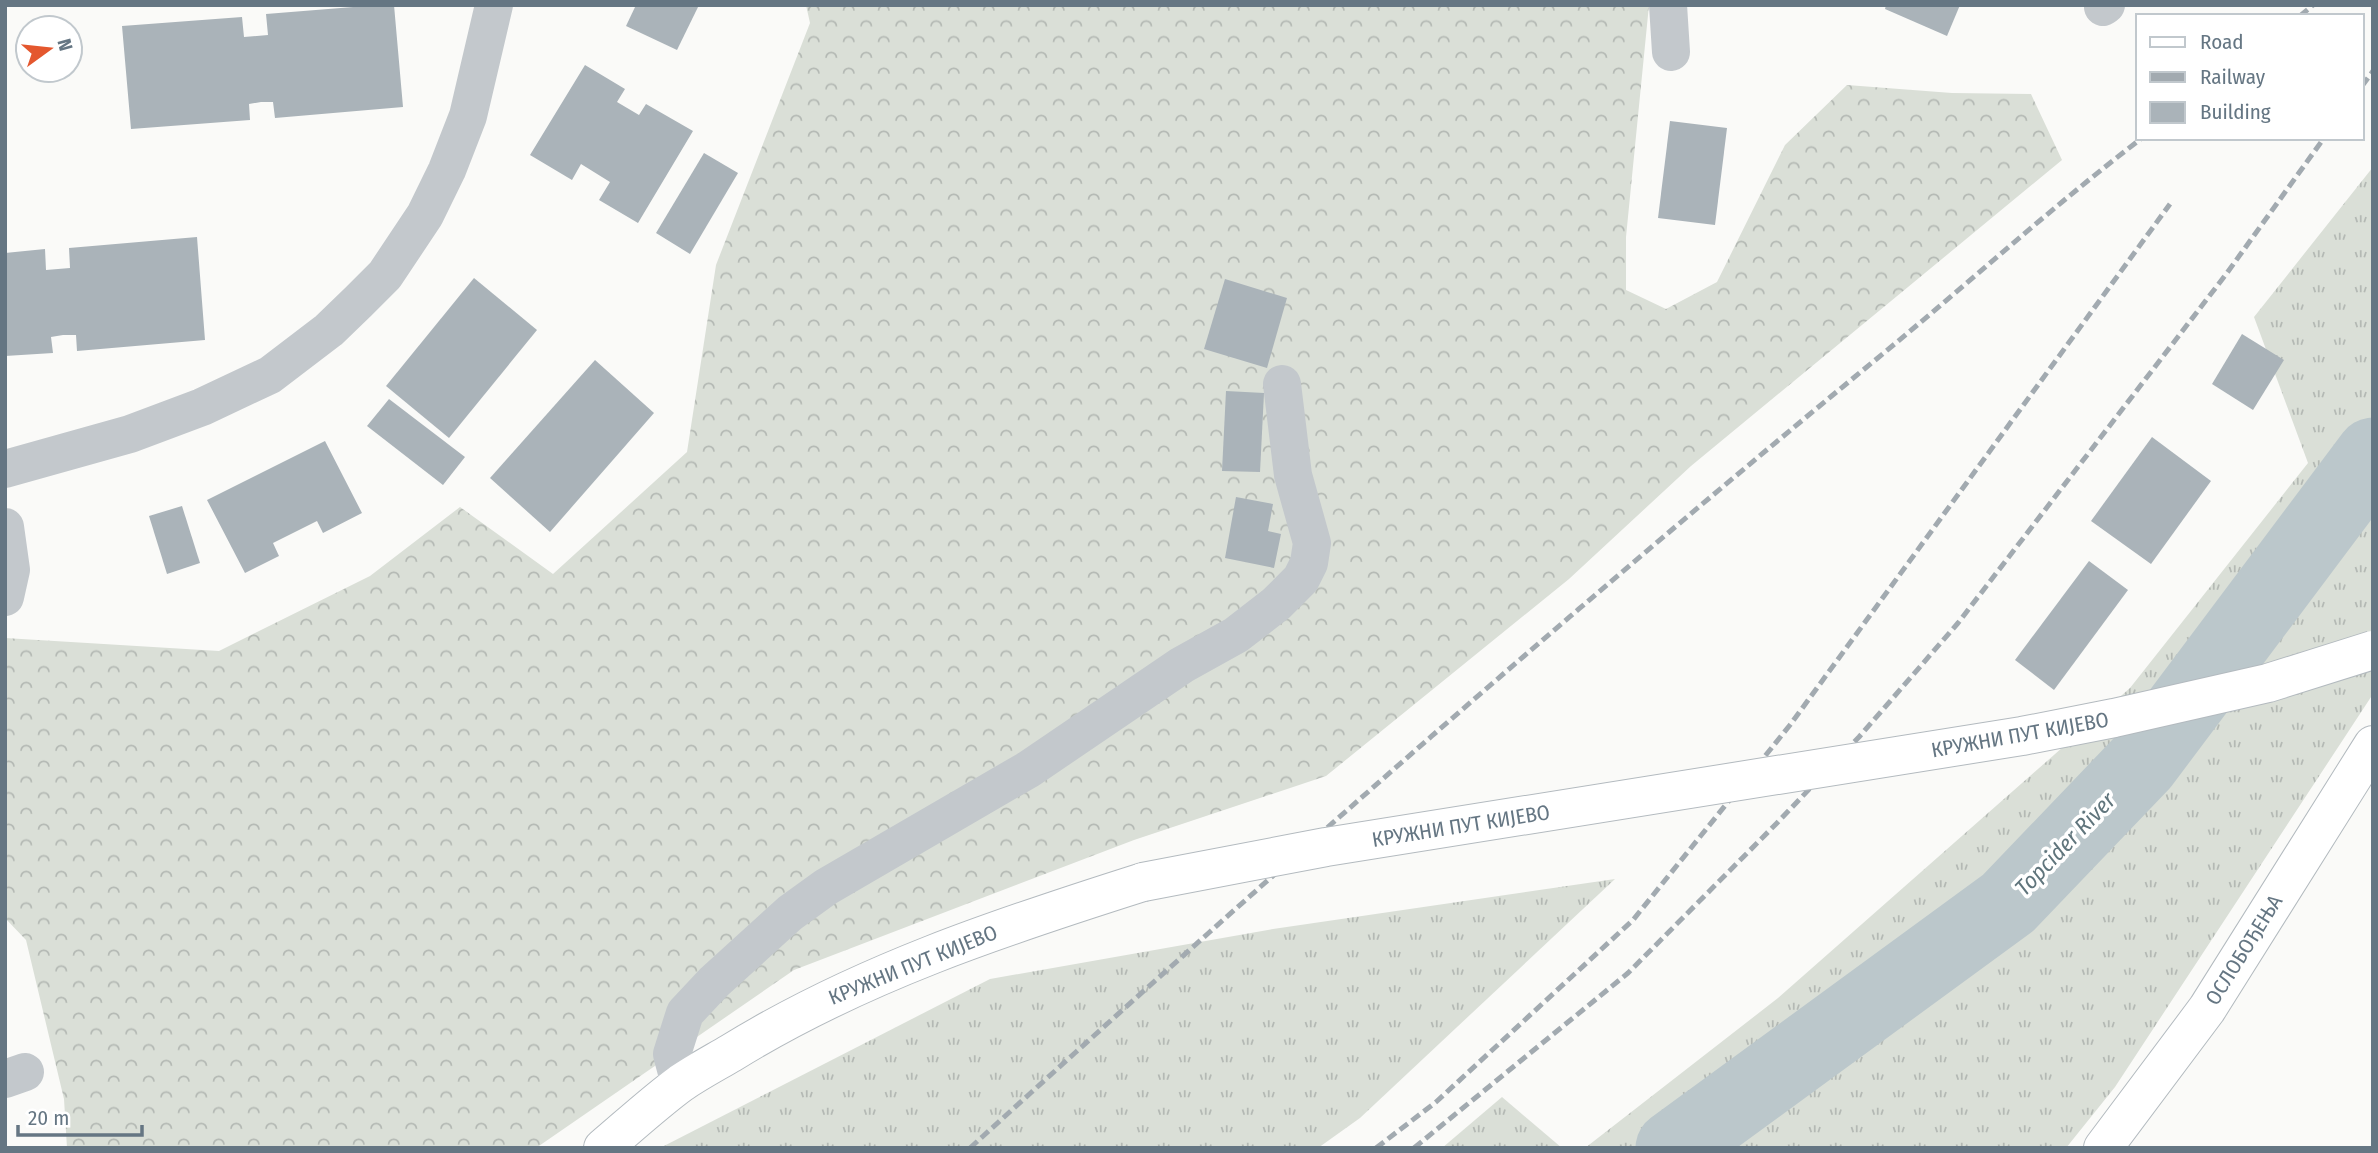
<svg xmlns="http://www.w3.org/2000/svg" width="2378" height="1153" font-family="'Fira Sans Condensed',sans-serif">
  <defs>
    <pattern id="grass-tufts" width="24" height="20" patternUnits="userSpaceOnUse" patternTransform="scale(1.75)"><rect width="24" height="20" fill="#dadfd7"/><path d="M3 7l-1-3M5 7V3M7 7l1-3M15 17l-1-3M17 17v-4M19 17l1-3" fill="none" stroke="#b4b9b4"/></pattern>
    <pattern id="forest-crowns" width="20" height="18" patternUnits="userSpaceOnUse" patternTransform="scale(1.75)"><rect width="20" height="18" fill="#dadfd7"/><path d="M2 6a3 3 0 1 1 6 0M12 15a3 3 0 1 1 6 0" fill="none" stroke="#b4b9b4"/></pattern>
  </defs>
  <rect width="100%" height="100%" fill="#fafaf8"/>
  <!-- grass -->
  <g fill="url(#grass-tufts)">
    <path d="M2373,167V694L2115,1087L2066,1148H1585L1778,998L2130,688L2308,463L2254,317Z"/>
    <path d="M1615,879L1360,1118L1318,1148H660L990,979L1273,929Z"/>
    <path d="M1502,1097L1562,1148H1442Z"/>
  </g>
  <!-- forest -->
  <path fill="url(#forest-crowns)" d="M806,5H1649L1626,237V290L1666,309L1717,282L1785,145L1847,85L1952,93L2031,94L2062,160L1691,466L1569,579L1326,776L1134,840L794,970L536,1148H67L64,1099L26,940L5,918V638L219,651L370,576L460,507L553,574L687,452L716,265L810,23Z"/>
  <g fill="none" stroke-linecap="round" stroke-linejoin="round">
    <!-- river -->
    <path stroke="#bbc7cb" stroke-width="75" d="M1673,1148L2008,903L2142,763L2373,455"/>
  </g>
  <!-- building -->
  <g fill="#aab3b9">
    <path d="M378,5H394L403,107L275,118L273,102H261L249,104L250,120L131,129L122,26L242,17L244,37L268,35L266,14Z"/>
    <path d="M636,5H699L677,50L626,26Z"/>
    <path d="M1886,5H1960L1947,36L1885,9Z"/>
    <path d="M585,65L625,89L617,102L639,115L646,104L693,131L638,223L599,200L610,182L581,164L572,180L530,155Z"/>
    <path d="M1670,121L1727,128L1715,225L1658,218Z"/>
    <path d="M704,153L738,173L690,254L656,233Z"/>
    <path d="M197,237L205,340L77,351L76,335H63L51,337L53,353L5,356V253L45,249L46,270L70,268L69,248Z"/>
    <path d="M474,278L537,330L449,438L386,386Z"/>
    <path d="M1225,279L1287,298L1267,368L1204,349Z"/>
    <path d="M2242,334L2284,360L2253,410L2212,384Z"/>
    <path d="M595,360L654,413L550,532L490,478Z"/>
    <path d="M1226,391L1264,393L1260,472L1222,471Z"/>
    <path d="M389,399L465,457L443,485L367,426Z"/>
    <path d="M2152,437L2211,481L2151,564L2091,521Z"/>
    <path d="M325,441L362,513L323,533L317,521L273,543L279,556L245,573L207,500Z"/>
    <path d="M1236,497L1273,504L1268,531L1281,534L1274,568L1225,558Z"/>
    <path d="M182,506L200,563L167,574L149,516Z"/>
    <path d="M2089,561L2128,590L2054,690L2015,660Z"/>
  </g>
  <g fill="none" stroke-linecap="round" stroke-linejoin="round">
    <defs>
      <g id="secondary">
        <path d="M603,1148C629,1126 654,1103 681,1083C697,1072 714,1063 731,1053C859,974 1001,927 1143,882"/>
        <path d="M2103,1148L2207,1009L2373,745"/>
      </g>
    </defs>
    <!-- secondary casing -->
    <use href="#secondary" stroke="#b3babf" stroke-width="40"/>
    <!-- minor -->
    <g stroke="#c3c8cc" stroke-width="38">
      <path d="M1668,5L1671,52"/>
      <path d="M2103,7L2106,5"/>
      <path d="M5,527L11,570L5,597"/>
      <path d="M5,1079L25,1072"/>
      <path d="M680,1084L672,1054L685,1013L714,982L790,913L826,887L1029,769L1182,665L1236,635L1276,604L1301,579L1309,563L1312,543L1293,475L1282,384"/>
    </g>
    <!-- tertiary -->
    <path stroke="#c3c8cc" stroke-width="38" d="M5,469L130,434L202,407L270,375L329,330L358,302L385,275L425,215L447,170L468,116L494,5"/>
    <!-- secondary -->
    <use href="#secondary" stroke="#fff" stroke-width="38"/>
    <!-- rail -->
    <g stroke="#a2aab0" stroke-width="5" stroke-dasharray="10 5" stroke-linecap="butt">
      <path d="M2300,16L2313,5"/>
      <path d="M2362,86L2373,71"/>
      <path d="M970,1148C1269,876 1572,609 1885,352C1971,281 2053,206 2142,138"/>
      <path d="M1376,1148L1436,1102L1633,920L1790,725L2170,204"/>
      <path d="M1414,1148L1628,973L1776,824L1859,737L1958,623L2227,273L2324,138"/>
    </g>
    <defs>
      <path id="secondary-bridge" d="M1143,882L1326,847L2022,736L2114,718L2268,683L2373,650"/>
    </defs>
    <!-- secondary-bridge casing -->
    <use href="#secondary-bridge" stroke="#b3babf" stroke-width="40" stroke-linecap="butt"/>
    <!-- secondary-bridge -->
    <use href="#secondary-bridge" stroke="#fff" stroke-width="38"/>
  </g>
  <g text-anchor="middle" stroke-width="7" stroke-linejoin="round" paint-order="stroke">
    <!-- street labels -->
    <g font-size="21" fill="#657683" stroke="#fff">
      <text transform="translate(2020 735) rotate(-10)" y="7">КРУЖНИ ПУТ КИЈЕВО</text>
      <text transform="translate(1461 826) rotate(-9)" y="7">КРУЖНИ ПУТ КИЈЕВО</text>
      <text transform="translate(2244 950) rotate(-58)" y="7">ОСЛОБОЂЕЊА</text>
      <text transform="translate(913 965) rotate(-22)" y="7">КРУЖНИ ПУТ КИЈЕВО</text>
    </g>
    <!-- water labels -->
    <g font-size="23" font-style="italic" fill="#60757c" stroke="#fff">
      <text transform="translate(2065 844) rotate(-46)" y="8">Topcider River</text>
    </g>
  </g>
  <!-- border -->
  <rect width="2378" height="1153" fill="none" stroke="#657683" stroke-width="14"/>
  <!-- legend -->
  <rect x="2136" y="14" width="228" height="126" fill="#ffffff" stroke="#c1c8cd" stroke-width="2"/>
  <rect x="2150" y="37" width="35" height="10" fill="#ffffff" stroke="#c1c8cd" stroke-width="2"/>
  <text x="2200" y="49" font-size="21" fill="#657683">Road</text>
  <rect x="2150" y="72" width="35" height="10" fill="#a2aab0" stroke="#c1c8cd" stroke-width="2"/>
  <text x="2200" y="84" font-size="21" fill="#657683">Railway</text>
  <rect x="2150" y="102" width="35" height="21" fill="#aab3b9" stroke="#c1c8cd" stroke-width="2"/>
  <text x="2200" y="119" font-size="21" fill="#657683">Building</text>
  <!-- north arrow -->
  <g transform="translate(49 49) rotate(75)"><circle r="33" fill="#ffffff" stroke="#c1c8cd" stroke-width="2"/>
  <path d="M0-5L12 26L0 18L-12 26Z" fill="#e4572e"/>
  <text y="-10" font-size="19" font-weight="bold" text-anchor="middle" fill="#657683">N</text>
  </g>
  <!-- scale -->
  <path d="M18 1125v10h124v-10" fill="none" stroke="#657683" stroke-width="3.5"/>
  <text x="28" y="1125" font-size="21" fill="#657683" stroke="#ffffff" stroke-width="5" paint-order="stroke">20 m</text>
</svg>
